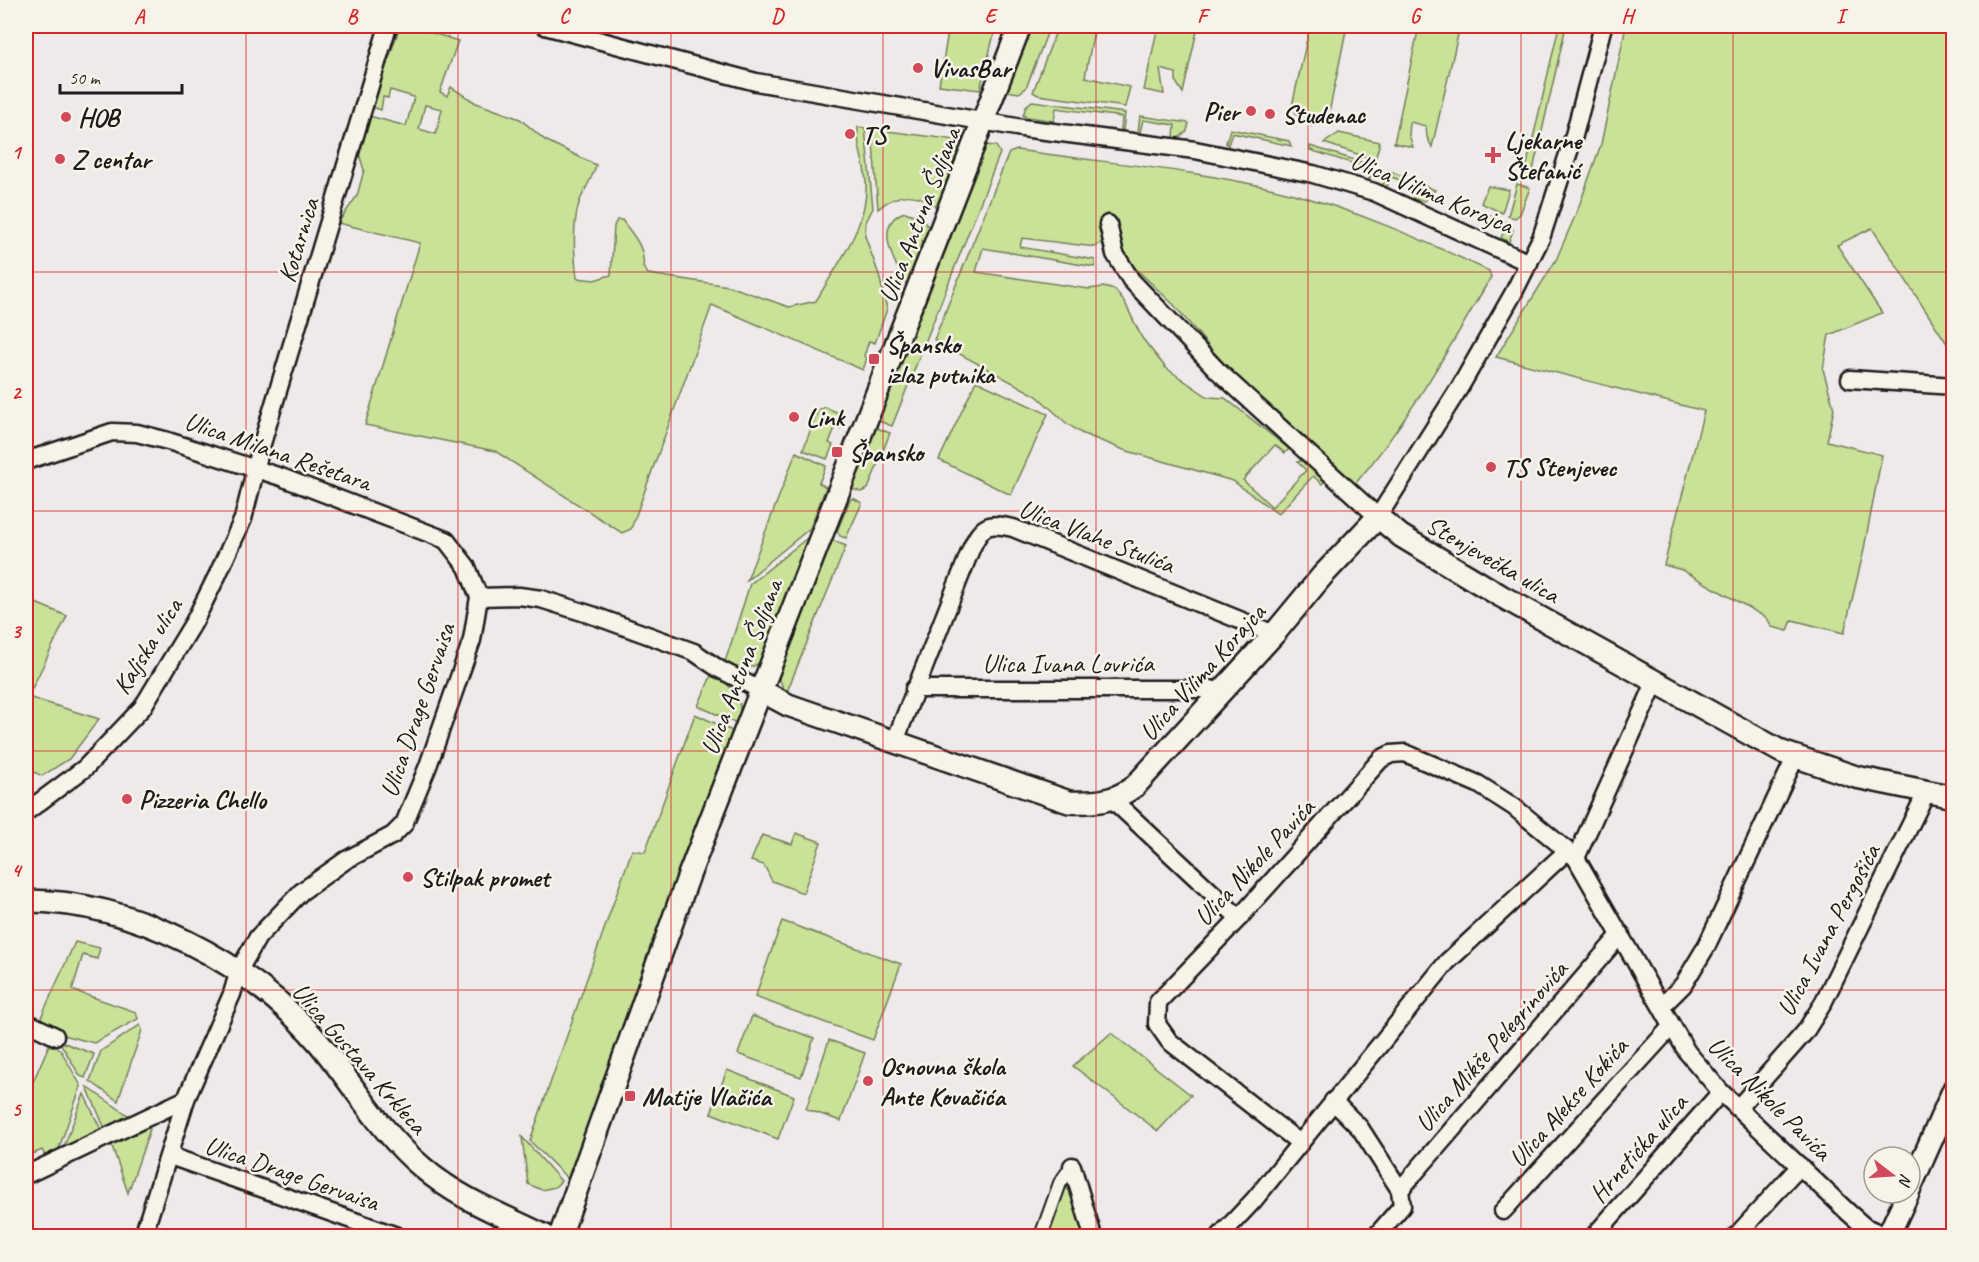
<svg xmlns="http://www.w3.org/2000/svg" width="1979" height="1262" font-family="Caveat,sans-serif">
  <rect width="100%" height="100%" fill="#efe9ea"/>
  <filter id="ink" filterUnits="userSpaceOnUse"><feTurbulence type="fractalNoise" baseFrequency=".0167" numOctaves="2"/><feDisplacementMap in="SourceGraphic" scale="12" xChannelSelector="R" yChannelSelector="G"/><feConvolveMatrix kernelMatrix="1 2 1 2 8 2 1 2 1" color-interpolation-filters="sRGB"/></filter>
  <g filter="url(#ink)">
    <!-- green -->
    <g fill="#c9e298" stroke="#727f5a" stroke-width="1.5" fill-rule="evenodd">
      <path d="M400,26H411L458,41L440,92L447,96L451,87L476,103L520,119L545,140L596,165C595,173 583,192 579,203C572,227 574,255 577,278L594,280L611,275L614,226L617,220H622C633,235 646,248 643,267L648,274L729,286L789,307L816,301C836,266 869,225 866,182C865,162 856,147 858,127L865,128L873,208L866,222L865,236L879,275L887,309L875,343L869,341L864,356L867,358L863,370L712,305L631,529L622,533L495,451L365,425L420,243L338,223L357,196L364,170L359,154L369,116L406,126L414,97L390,90L388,98L383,97L381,110L372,107ZM425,105L442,109L436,134L419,129Z"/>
      <path d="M949,26H996L980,90L939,85Z"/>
      <path d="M1032,26H1050L1026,88L1019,93L1006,91Z"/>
      <path d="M1058,26H1095L1085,77L1130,87L1125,107L1038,95L1033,92Z"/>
      <path d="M1158,26H1198L1183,93L1176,82V73L1160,69L1164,94L1144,90Z"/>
      <path d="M1310,26H1347L1329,113L1325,119L1312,126L1300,122L1292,106Z"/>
      <path d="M1419,26H1460L1432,147L1427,137L1426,126L1410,122L1409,135L1413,147L1394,143Z"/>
      <path d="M1559,26H1566L1531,179L1524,177Z"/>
      <path d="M1626,26H1953V353L1872,228L1837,245L1882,313L1829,335L1823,369L1834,409L1827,441L1882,455L1863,554L1844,633L1792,620L1788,631L1772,627L1767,618L1682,570L1664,565L1704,411L1496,357L1556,260L1578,209L1601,144Z"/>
      <path d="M1032,101L1125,113L1123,130H1121L1122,117L1056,108L1054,121L1023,116L1026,106Z"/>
      <path d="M1140,116L1189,123L1187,131L1180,137L1174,138L1175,125L1143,120L1140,132H1138Z"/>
      <path d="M872,129L964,141L940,210C919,191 899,191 878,209Z"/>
      <path d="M1230,129L1289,141L1291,146L1232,133L1228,145L1226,143Z"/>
      <path d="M1339,133L1380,142L1375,160L1324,143Z"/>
      <path d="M984,145L996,146L1000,153L892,426L876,420Z"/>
      <path d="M1310,146L1374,166L1369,181L1370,169L1310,150Z"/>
      <path d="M1017,150C1106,163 1199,170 1286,192C1356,210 1423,240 1489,271L1491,277C1449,348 1409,421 1355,484L1249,394L1174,305L1132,265L1121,245L1105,233L1102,242L1095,247L1022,238L1020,247L1095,260V267L983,248L976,272L1089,289L1103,287L1115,290L1125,303L1142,338L1166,368L1208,397L1225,398L1289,449L1285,453L1275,445L1243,480L1272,507L1306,470L1297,462L1306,460L1325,481L1322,484L1313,476L1278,514L1233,481L1124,450L1081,433L1065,422L1037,396L934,340L1004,165L1009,153Z"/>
      <path d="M1388,170L1435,190L1425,201L1413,199L1417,187L1392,177L1386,188L1382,187Z"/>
      <path d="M1517,184L1530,188L1520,214L1515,218L1508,216Z"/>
      <path d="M1488,186L1509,190L1502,213L1481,203Z"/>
      <path d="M1472,207L1510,224L1513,230L1509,242L1501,238L1506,227L1470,210Z"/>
      <path d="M905,212L920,217L930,229L908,287C896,267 871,223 905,212Z"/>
      <path d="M976,381L1048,414L1011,495L939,460Z"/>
      <path d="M825,407L845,416L840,429L835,428L829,443L833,445L827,459L803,450L818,410Z"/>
      <path d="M874,427L890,433L868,489L861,492L849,488Z"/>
      <path d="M796,452L826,466L819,483L826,487L810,528L747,580Z"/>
      <path d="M853,498L862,503L846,538L840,536L837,531L850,500Z"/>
      <path d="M812,534L762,660C750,672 738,670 725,662L750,584Z"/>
      <path d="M829,539L846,546L786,694L777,674Z"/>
      <path d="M26,599L67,616L28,697L99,719L69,759L42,776L26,768Z"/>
      <path d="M715,674C732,688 744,696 739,720L734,722L698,706L711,676Z"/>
      <path d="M695,714L732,731L568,1179L530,1141L632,850L645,852Z"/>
      <path d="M796,833L821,842L803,893L772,881L764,865L751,861L762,835L792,844Z"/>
      <path d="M782,921L901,964L873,1040L755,997Z"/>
      <path d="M75,942L100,948L97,959L83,955L72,990L136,1012L138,1019L94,1043L56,1033L38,1024Z"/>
      <path d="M752,1016L814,1038L801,1077L738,1054Z"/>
      <path d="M140,1025L142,1030L118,1101L90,1081L101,1051Z"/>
      <path d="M1111,1033L1191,1095L1158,1131L1073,1066Z"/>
      <path d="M829,1040L865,1053L841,1121L806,1109Z"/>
      <path d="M59,1041L94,1054L85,1078L80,1076Z"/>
      <path d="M49,1045L60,1049L81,1086L57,1154L47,1159L42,1150L26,1157V1098Z"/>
      <path d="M727,1070L794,1096L778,1139L711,1113Z"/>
      <path d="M87,1087L132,1118L106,1131Z"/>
      <path d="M84,1094L102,1132L62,1152Z"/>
      <path d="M138,1125L150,1129L128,1193L110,1140Z"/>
      <path d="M522,1137L561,1181L555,1187L542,1190L528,1184Z"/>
      <path d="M1066,1187L1071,1193L1084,1236H1048Z"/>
    </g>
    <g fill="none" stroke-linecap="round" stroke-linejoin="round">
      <defs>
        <path id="pedestrian" d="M1041,1236L1060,1183L1072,1166"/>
        <g id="minor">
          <path d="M545,26L756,82L1022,128L1195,150L1313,174L1374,192L1529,263"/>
          <path d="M1108,224L1115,254L1131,280L1218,371L1378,517L1460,387L1513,294L1541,238L1573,139L1603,26"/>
          <path d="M1850,379L1954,386"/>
          <path d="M26,461L112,432L137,433L168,441L281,477L446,540L467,567L479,597L472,640L428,766L404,824L393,835L346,860L301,892L258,937L239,970L232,994L186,1099L143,1236"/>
          <path d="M479,597L519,596L541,599L595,616L694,652L719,669L760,690"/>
          <path d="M914,689H1210L1221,692"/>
          <path d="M895,741L971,549C982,525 987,522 1013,528L1274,634"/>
          <path d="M1113,800L1239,918"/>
          <path d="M26,812L85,768L142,708L194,622L217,576L243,519L261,447L388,26"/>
          <path d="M1576,858L1655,683"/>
          <path d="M1662,1006L1683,985L1706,947L1795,758"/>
          <path d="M26,1022L55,1036"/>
          <path d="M1333,1101L1360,1128L1400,1190"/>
          <path d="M1738,1108L1805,1032L1822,1005L1926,793"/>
          <path d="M1300,1143L1169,1041L1157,1024L1158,1002L1239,918L1381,759L1391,754L1405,753L1478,784L1514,807L1576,858L1687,1052L1721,1092L1849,1213L1865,1227L1886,1236"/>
          <path d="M170,1156L397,1236"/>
          <path d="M1072,1166L1093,1236"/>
          <path d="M26,1175L186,1099"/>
          <path d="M1503,1211L1671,1027"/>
          <path d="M1220,1236L1254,1200L1447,962L1567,851"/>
          <path d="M1376,1236L1402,1206L1400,1190L1621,934"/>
          <path d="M1594,1236L1721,1092"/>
          <path d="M1736,1236L1800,1166"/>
        </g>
        <g id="tertiary">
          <path d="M760,690L788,705L1069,802C1095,803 1114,802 1135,786L1274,634L1322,576L1378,517L1401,536L1501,596L1782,752L1856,777L1954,797"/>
          <path d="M26,901C133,901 250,962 319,1043C354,1085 381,1133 423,1168C460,1200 503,1215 545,1236"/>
          <path d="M1910,1188L1954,1089"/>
          <path d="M560,1236L689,875L1020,26"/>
          <path d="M1888,1236L1908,1193"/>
        </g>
      </defs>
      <!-- pedestrian casing -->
      <use href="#pedestrian" stroke="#1c1c1c" stroke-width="16"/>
      <!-- minor casing -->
      <use href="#minor" stroke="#1c1c1c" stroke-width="21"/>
      <!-- tertiary casing -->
      <use href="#tertiary" stroke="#1c1c1c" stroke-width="26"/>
      <!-- pedestrian -->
      <use href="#pedestrian" stroke="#f7f3e8" stroke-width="12"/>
      <!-- minor -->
      <use href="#minor" stroke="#f7f3e8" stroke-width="16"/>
      <!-- tertiary -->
      <use href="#tertiary" stroke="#f7f3e8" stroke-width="21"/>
    </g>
  </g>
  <!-- grid -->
  <path fill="none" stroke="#d62828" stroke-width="1.5" stroke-opacity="0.55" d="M246,26V1236M458,26V1236M671,26V1236M883,26V1236M1096,26V1236M1308,26V1236M1521,26V1236M1733,26V1236M26,272H1954M26,511H1954M26,751H1954M26,990H1954"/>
  <!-- markers -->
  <g fill="#d1495b" stroke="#f7f3e8" stroke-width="2">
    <circle cx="918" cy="68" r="6"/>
    <circle cx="1251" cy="111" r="6"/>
    <circle cx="1270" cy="114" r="6"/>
    <circle cx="66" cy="117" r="6"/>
    <circle cx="850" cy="134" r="6"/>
    <path d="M1490 146h6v6h6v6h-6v6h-6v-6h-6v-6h6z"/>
    <circle cx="60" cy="159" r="6"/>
    <rect x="868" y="353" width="12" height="12" rx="3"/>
    <circle cx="794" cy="417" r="6"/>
    <rect x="831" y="446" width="12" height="12" rx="3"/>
    <circle cx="1491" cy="467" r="6"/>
    <circle cx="127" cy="799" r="6"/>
    <circle cx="408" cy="877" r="6"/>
    <circle cx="868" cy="1081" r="6"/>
    <rect x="624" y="1090" width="12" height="12" rx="3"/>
  </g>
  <g text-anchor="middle" stroke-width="5" stroke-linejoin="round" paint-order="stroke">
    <!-- poi labels -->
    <g font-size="26" font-weight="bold" fill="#1c1c1c" stroke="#f7f3e8" text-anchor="start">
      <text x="930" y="77">VivasBar</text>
      <text x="1239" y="120" text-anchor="end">Pier</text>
      <text x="1282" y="123">Studenac</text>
      <text x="78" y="126">HOB</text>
      <text x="862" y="143">TS</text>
      <text x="1505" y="149">Ljekarne<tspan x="1505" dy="30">Štefanić</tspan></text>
      <text x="72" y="168">Z centar</text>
      <text x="886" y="353">Špansko<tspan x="886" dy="30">izlaz putnika</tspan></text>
      <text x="806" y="426">Link</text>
      <text x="849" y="461">Špansko</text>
      <text x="1503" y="476">TS Stenjevec</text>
      <text x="139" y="808">Pizzeria Chello</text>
      <text x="420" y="886">Stilpak promet</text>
      <text x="880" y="1075">Osnovna škola<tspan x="880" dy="30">Ante Kovačića</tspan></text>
      <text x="642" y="1105">Matije Vlačića</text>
    </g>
    <!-- street labels -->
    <g font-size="26" fill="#1c1c1c" stroke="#f7f3e8">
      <text transform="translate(1432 192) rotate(23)" y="9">Ulica Vilima Korajca</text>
      <text transform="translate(919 215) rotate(-69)" y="9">Ulica Antuna Šoljana</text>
      <text transform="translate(298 240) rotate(-73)" y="9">Kotarnica</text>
      <text transform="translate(278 451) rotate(19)" y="9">Ulica Milana Rešetara</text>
      <text transform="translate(1097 536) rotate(21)" y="9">Ulica Vlahe Stulića</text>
      <text transform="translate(1493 559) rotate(30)" y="9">Stenjevečka ulica</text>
      <text transform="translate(147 646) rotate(-58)" y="9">Kaljska ulica</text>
      <text x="1068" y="672">Ulica Ivana Lovrića</text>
      <text transform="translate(741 667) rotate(-69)" y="9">Ulica Antuna Šoljana</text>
      <text transform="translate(1202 672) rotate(-48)" y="9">Ulica Vilima Korajca</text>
      <text transform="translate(417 710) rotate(-71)" y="9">Ulica Drage Gervaisa</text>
      <text transform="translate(1254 862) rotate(-47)" y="9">Ulica Nikole Pavića</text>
      <text transform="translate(1828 930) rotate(-62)" y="9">Ulica Ivana Pergošića</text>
      <text transform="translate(1491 1046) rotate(-49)" y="9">Ulica Mikše Pelegrinovića</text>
      <text transform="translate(360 1058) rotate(49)" y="9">Ulica Gustava Krkleca</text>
      <text transform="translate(1770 1098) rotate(45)" y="9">Ulica Nikole Pavića</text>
      <text transform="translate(1568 1102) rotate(-48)" y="9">Ulica Alekse Kokića</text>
      <text transform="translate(1638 1148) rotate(-49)" y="9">Hrnetićka ulica</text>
      <text transform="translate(292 1173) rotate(19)" y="9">Ulica Drage Gervaisa</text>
    </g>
  </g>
  <!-- margin -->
  <rect width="1979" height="1262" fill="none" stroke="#f7f3e8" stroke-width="66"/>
  <!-- north arrow -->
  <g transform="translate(1892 1175) rotate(107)"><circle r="28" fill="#f7f3e8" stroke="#9f9d96" stroke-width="1.5"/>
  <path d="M0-4.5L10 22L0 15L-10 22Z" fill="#d1495b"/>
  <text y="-9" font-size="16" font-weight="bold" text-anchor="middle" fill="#1c1c1c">N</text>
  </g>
  <!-- scale -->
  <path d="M60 84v9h122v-9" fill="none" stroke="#1c1c1c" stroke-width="3"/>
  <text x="69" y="84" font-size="18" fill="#1c1c1c" stroke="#f7f3e8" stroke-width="4.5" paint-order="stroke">50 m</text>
  <rect x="33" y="33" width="1913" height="1196" fill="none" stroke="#d62828" stroke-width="2"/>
  <g font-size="20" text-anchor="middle" font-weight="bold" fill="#d62828">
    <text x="139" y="23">A</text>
    <text x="352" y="23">B</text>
    <text x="564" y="23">C</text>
    <text x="777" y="23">D</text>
    <text x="990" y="23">E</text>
    <text x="1202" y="23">F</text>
    <text x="1415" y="23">G</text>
    <text x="1627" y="23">H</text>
    <text x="1840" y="23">I</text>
    <text x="16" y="159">1</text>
    <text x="16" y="399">2</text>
    <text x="16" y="638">3</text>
    <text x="16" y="877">4</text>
    <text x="16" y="1116">5</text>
  </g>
</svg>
